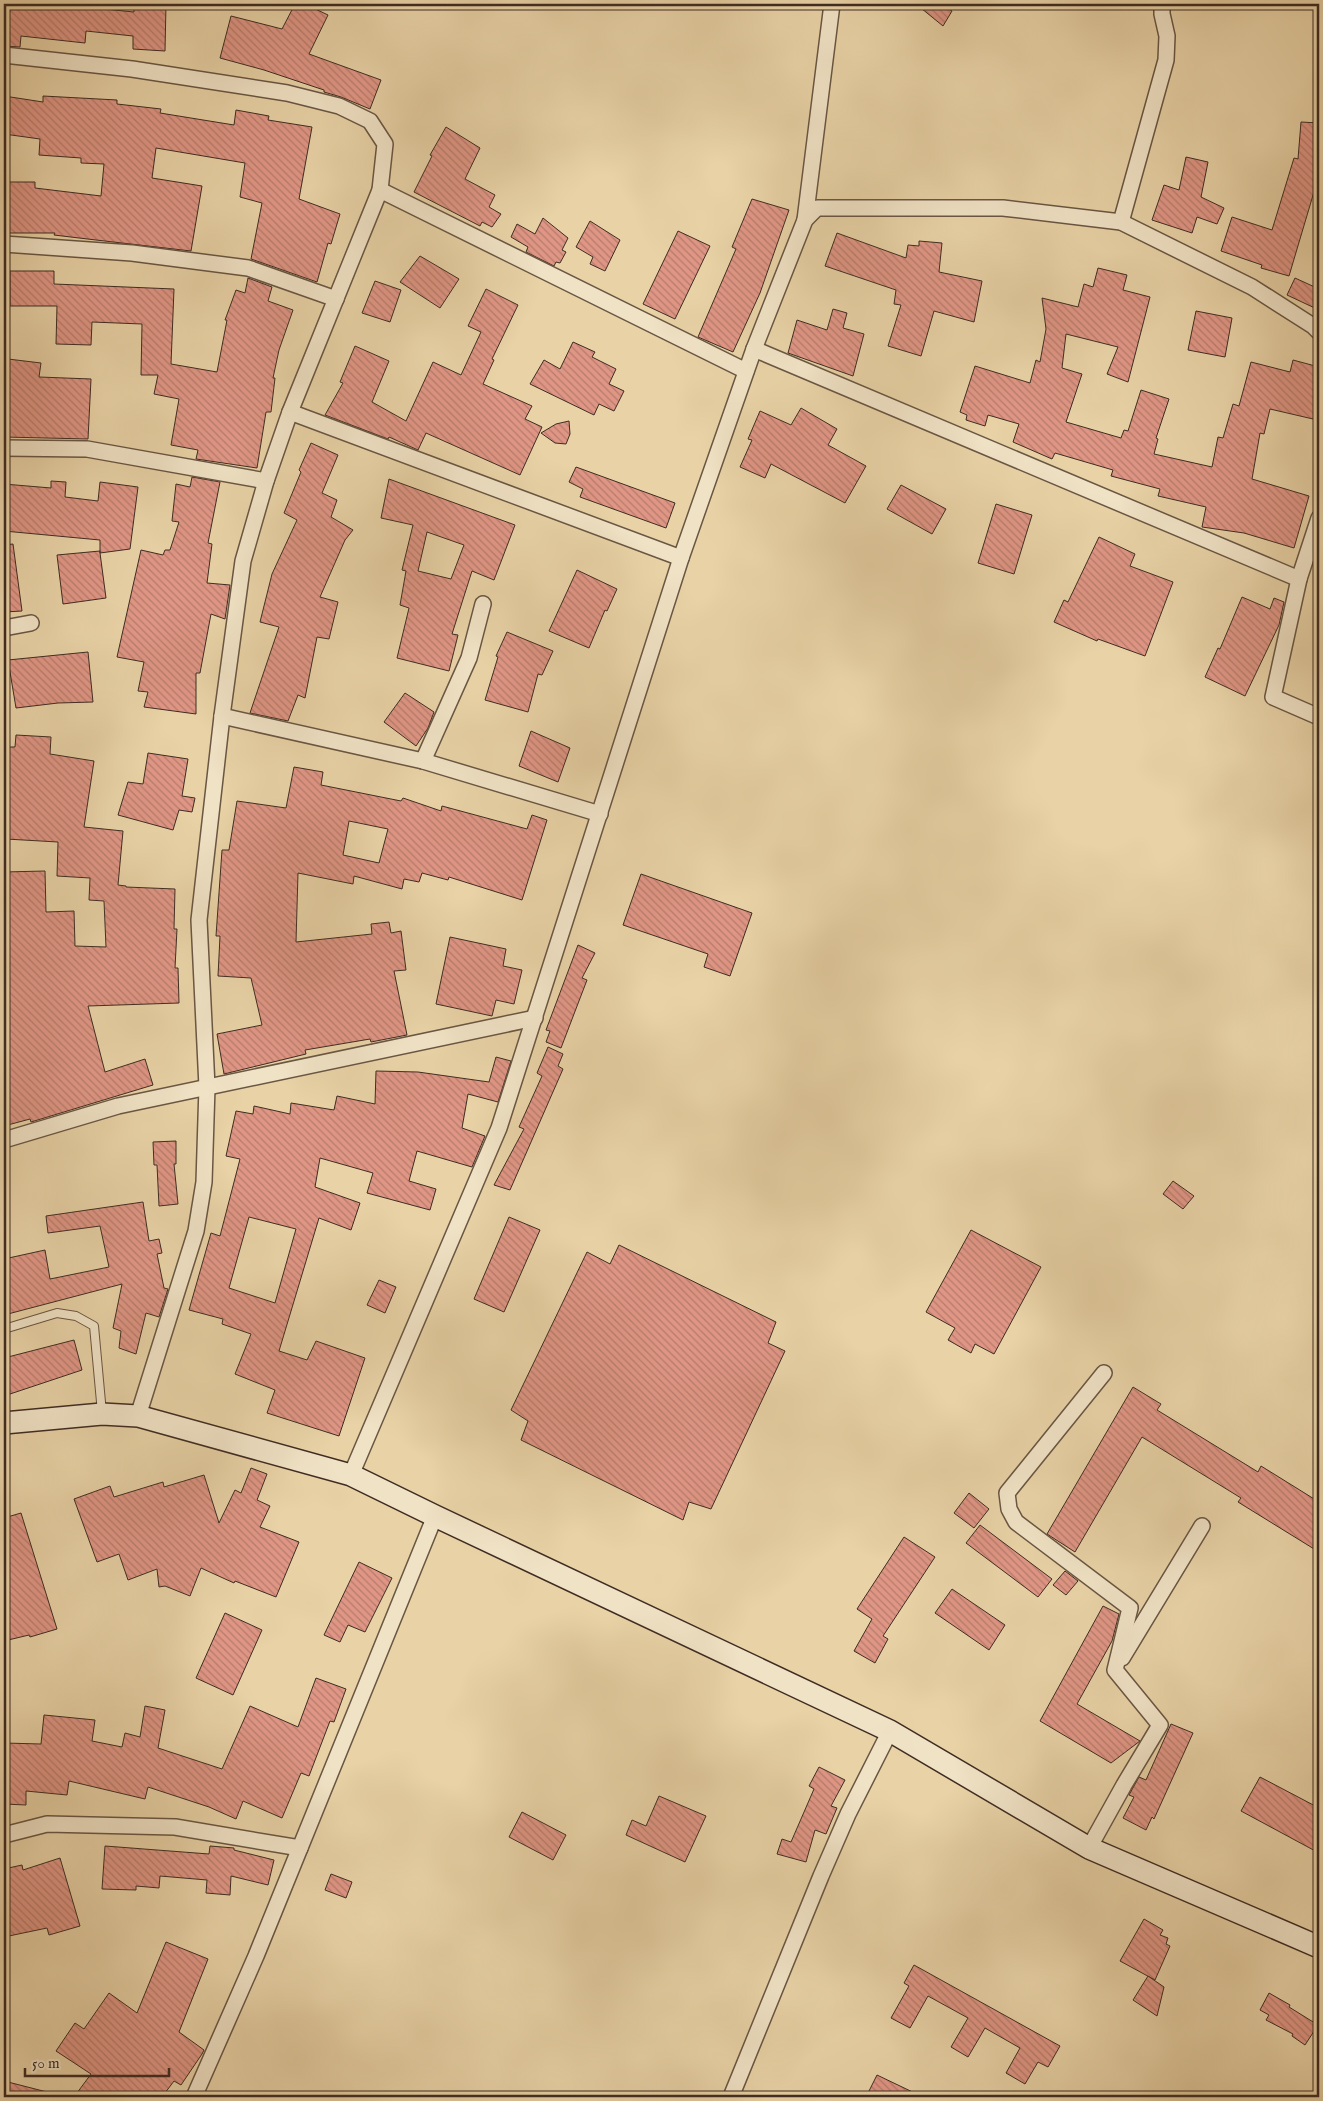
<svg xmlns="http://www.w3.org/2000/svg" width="1323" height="2101" font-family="'IM FELL English',serif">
  <defs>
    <pattern id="building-back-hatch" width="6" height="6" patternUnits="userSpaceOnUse" patternTransform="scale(1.25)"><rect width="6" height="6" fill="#e09685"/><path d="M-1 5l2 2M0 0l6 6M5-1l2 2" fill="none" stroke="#b77b6c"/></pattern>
  </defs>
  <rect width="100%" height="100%" fill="#e8d2a6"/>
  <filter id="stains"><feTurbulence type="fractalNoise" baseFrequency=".004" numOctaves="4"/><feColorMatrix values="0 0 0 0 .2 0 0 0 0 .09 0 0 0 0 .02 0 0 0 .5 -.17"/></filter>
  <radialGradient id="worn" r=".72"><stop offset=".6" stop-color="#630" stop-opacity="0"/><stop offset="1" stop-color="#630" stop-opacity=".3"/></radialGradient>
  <!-- building -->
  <g fill="url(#building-back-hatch)" stroke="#3f2c22" fill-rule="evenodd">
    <path d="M11,4H54L134,12V4H166L165,51L133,49V36L86,31L85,43L21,36L20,47L4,46Z"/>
    <path d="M295,4H305L328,15L309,54L381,80L370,109L341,97L324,92V90L264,70L220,58L231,16L282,29Z"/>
    <path d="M916,4H940L952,11L943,26Z"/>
    <path d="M4,96L43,102V96L117,100V104L161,109L160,113L234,125L236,110L269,116L268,120L312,127L299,199L340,214L331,244L328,243L317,282L251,259L262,203L240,197L245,163L156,148L152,178L202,186L191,251L96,240L54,235L55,233H4V182H35V188L101,196L104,164L81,163V158L39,155L40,139L4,134Z"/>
    <path d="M1301,122L1319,123V175L1289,276L1261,268L1262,265L1221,251L1232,217L1272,230L1294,158L1298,159Z"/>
    <path d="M446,127L480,148L465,179L495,195L489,207L501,214L492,227L482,222L480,226L414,192L432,156L430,155Z"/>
    <path d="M1186,157L1208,162L1201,197L1224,208L1217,224L1197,217L1192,233L1152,220L1164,185L1179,190Z"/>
    <path d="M752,199L789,210L760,293L733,352L698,337L736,249L732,247Z"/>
    <path d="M543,218L568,238L562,250L566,252L560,263L556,262L554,266L526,252L528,247L511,237L517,224L535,234Z"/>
    <path d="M590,221L620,240L605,271L590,264L593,257L576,247Z"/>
    <path d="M678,231L710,246L675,319L643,304Z"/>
    <path d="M837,233L906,258L908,245L919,246V241L942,243L939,272L982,281L974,322L934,311L921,356L888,346L901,305L894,304L896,290L825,266Z"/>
    <path d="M420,256L459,279L440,308L400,282Z"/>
    <path d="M1098,268L1127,275L1123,290L1150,297L1128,382L1107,374L1118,347L1066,334L1062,368L1082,374L1066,422L1121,438L1124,430L1128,431L1141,390L1169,399L1156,438L1158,439L1154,454L1212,467L1218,437L1223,438L1233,404L1239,406L1251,362L1290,372L1293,360L1319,367V395L1313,419L1270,409L1264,434L1260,433L1252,479L1309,496L1294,548L1244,533L1202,527L1206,507L1158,496L1160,489L1111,476L1113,470L1055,453L1052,459L1013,442L1019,424L988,415L985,426L966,420L967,415L960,412L975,366L1030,383L1036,360L1040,362L1046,329L1042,298L1078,307L1084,284L1093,287Z"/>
    <path d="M10,271H54V284L174,289L171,364L217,372L227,320H225L236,290L245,293L248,278L272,287L268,301L293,310L279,350L273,378H275L271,412H266L257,468L196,459L198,450L171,445L179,399L154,394L158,375H141L142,324L92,322L91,345L56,344L57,306H10Z"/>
    <path d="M1295,278L1319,289V310L1287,295Z"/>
    <path d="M375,281L401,290L390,322L362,313Z"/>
    <path d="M486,289L518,305L492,359L494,360L483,384L532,406L525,419L542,427L520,475L426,433L418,450L389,437L388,439L325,415L343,383L340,382L355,346L389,361L372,402L406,421L433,362L461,375L481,332L468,326Z"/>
    <path d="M833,309L847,313L843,328L864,334L853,376L788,353L797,320L827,330Z"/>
    <path d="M1196,311L1232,318L1225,357L1188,350Z"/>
    <path d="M573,342L595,352L592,357L616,369L609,384L624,391L614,411L599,404L594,415L530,384L544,360L560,369Z"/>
    <path d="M8,359L41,363L39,377L91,379L88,439L4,437V392Z"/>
    <path d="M801,408L837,429L828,445L866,466L845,503L771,464L765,478L740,467L752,440L748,439L760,411L791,425Z"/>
    <path d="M569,421L570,434L566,444L555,443L541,433L556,424Z"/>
    <path d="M311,443L338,455L322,493L337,500L331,517L353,530L345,540L320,597L338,602L329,639L317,637L305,698L298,695L288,721L250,713L279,627L260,622L272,574L297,520L284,513L301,472L299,470Z"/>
    <path d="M576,467L675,503L666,528L580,497L583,489L569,482Z"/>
    <path d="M192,477L220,482L208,543L212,544L207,583L230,585L225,619L211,614L200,673H196V714L144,707L148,692L138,691L144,662L117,657L141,550L163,555L165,550H170L179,522L172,521L176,484L190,487Z"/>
    <path d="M389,479L515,525L494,580L472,571L452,634L458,635L449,671L397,658L409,608L400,605L406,571L402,570L413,525L381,518ZM427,532L464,545L451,579L418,571Z"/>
    <path d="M51,481L66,482L65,497L98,501L100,482L138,487L130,549L100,553L106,598L63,604L57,555L100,551V553V540L4,531V484L51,488Z"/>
    <path d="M901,485L946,509L932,534L887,509Z"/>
    <path d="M996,504L1032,515L1014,574L978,563Z"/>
    <path d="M1099,537L1135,554L1130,566L1173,582L1145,656L1098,639L1097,641L1054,622L1064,600L1068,602Z"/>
    <path d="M13,544L22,611L4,612V545Z"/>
    <path d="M577,570L617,589L607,611L605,610L589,648L549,631Z"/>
    <path d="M1242,597L1270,609L1274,598L1284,602L1279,625L1245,696L1205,677L1218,648L1220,649Z"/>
    <path d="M507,632L553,651L542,675L538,674L528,712L485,700L498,657L496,656Z"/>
    <path d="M88,652L93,702L58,703L16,708L8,660Z"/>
    <path d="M405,693L434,712L428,728L416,746L384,722Z"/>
    <path d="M531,731L570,748L558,782L519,766Z"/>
    <path d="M16,735L51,737L50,754L94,761L84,827L123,831L118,885L126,886V887L175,889L174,929H177L175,968H178L179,1003L88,1006L105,1072L145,1059L153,1085L31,1122L30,1119L4,1126V1057L8,1056L4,1036V872L45,871L46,912L74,911L75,946L106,947L104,901L89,900L90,878L57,876L58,842L6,839L8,792H4V747H15Z"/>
    <path d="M148,753L188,759L182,796L195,798L192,812L179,810L173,830L118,815L128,782L143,784Z"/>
    <path d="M294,767L323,772L321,785L401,801L403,798L441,811L442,806L527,829L532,815L547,820L522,900L449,877L448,880L422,873L419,882L404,879L402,889L354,876L353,884L298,873L296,942L372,934L371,924L389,922L391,933L401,931L406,970L394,971L407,1035L371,1042L370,1039L305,1050L306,1054L224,1074L217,1034L262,1025L251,978L218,976L220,936H216L222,850H229L237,801L286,808ZM349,821L388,829L379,863L343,855Z"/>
    <path d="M641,874L752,913L730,976L704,967L708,954L623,925Z"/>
    <path d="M450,937L506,949L503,966L522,970L514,1004L496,1000L492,1016L436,1004Z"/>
    <path d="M578,945L595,953L582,978L587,980L561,1048L546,1042L550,1031L546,1030Z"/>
    <path d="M548,1047L563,1054L558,1066L563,1069L510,1190L494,1185L524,1129L519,1127L542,1076L537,1073Z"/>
    <path d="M496,1057L511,1061L498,1102L468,1094L462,1128L485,1136L472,1167L417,1151L409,1181L436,1189L430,1210L367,1193L373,1173L320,1158L315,1187L360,1203L351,1230L319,1218L279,1351L307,1360L316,1341L365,1358L339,1436L267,1413L275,1390L235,1374L251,1334L222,1324L223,1319L189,1310L211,1233L220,1236L240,1159L226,1156L236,1111L253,1114L254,1106L290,1114L291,1103L334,1110L337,1096L375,1104L376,1071L418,1072L489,1082ZM249,1217L296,1229L275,1303L229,1288Z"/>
    <path d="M176,1141V1164H174L178,1204L159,1206L157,1165H154L153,1142Z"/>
    <path d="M1173,1181L1194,1196L1183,1209L1163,1194Z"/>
    <path d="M143,1202L149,1241L159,1239L162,1253L157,1254L164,1288L168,1289L159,1317L146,1313L136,1354L119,1348L121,1331L113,1328L122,1284L4,1315V1259L45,1250L50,1279L109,1267L100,1226L48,1233L46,1216Z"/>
    <path d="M509,1217L540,1230L504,1312L474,1299Z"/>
    <path d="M971,1230L1041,1267L994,1354L975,1344L971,1353L948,1340L955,1328L926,1312Z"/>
    <path d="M619,1245L776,1322L768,1343L785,1351L711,1509L689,1502L683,1520L521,1440L528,1421L511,1410L587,1252L610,1264Z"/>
    <path d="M379,1280L396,1287L385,1313L367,1305Z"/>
    <path d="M74,1340L82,1370L4,1396V1358Z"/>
    <path d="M1133,1387L1161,1404L1157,1410L1258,1472L1261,1466L1319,1502V1552L1238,1502L1241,1498L1142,1437L1075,1552L1047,1534Z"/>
    <path d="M251,1468L267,1474L257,1500L270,1506L260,1527L299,1542L276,1597L235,1581L234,1583L201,1568L190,1596L165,1586L159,1587L157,1569L128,1580L119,1554L97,1562L74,1499L110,1486L114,1497L163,1482L164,1487L204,1475L219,1523L235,1490L241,1493Z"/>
    <path d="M969,1493L989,1509L974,1528L954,1513Z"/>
    <path d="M21,1513L57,1629L30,1637L29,1635L4,1641V1518Z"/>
    <path d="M980,1525L1052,1579L1038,1597L966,1543Z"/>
    <path d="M904,1537L935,1557L883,1636L888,1639L875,1663L854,1651L872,1619L857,1609Z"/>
    <path d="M359,1562L392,1578L365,1632L348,1625L340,1642L324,1635Z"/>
    <path d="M1065,1571L1078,1581L1066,1595L1053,1585Z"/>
    <path d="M952,1589L1005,1625L989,1650L935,1613Z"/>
    <path d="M1103,1606L1119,1614L1112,1641L1077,1704L1140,1741L1111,1763L1040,1721Z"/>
    <path d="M225,1613L262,1630L233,1695L196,1678Z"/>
    <path d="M316,1678L346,1689L334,1722L330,1721L309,1776L301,1773L282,1818L243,1801L236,1819L209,1807L148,1787L145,1799L69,1781L67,1795L26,1791V1805L4,1804V1743L41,1744L44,1715L95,1720L92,1741L122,1747L125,1733L140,1737L145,1706L165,1710L158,1748L222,1769L250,1706L298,1727Z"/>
    <path d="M1171,1724L1193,1733L1154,1819L1152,1817L1146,1830L1123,1818L1134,1797L1129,1795L1139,1777L1146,1780Z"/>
    <path d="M819,1767L845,1780L831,1806L837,1808L826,1834L815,1830L806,1862L777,1854L782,1839L791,1842L814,1789L809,1786Z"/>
    <path d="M1260,1777L1319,1808V1853L1241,1811Z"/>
    <path d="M659,1796L706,1816L685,1862L626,1835L632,1820L646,1826Z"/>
    <path d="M522,1812L566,1835L553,1860L509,1837Z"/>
    <path d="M105,1846L209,1854L210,1846L234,1848V1850L274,1860L268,1885L231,1876L230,1895L206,1893L207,1880L160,1876L159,1888L136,1886V1890L102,1889Z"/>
    <path d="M60,1858L80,1926L49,1935L47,1928L4,1937V1869L22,1865L23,1870Z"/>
    <path d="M331,1874L352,1882L346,1898L325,1890Z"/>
    <path d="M1144,1919L1163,1930L1160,1935L1168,1938L1166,1944L1170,1946L1155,1980L1120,1961Z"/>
    <path d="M166,1942L208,1959L179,2032L204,2050L202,2054L181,2085L174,2081L162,2097H74L91,2074L56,2051L75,2023L84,2029L109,1993L137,2013Z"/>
    <path d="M914,1965L1060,2046L1048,2067L1038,2062L1025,2084L1006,2073L1020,2048L985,2028L968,2057L951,2047L968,2018L928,1996L910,2028L891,2018L909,1986L904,1983Z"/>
    <path d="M1148,1976L1164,1987L1157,2016L1133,2000Z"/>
    <path d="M1269,1993L1290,2005L1289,2007L1318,2025L1305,2045L1292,2036L1293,2034L1266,2020L1269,2015L1260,2010Z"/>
    <path d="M877,2075L923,2097H866Z"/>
    <path d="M4,2081L47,2092L46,2097H4Z"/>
  </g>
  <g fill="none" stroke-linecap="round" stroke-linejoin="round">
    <defs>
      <path id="lane" d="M4,1329L57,1313L76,1316L94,1326L102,1413"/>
      <g id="street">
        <path d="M4,55L132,69L287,93L339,106L370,121L385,144L380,190L290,412L266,481L243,561L222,716L199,920L207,1087L204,1182L196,1231L138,1416"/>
        <path d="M380,190L746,371"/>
        <path d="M805,220L832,4"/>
        <path d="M1121,222L1166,60L1167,36L1162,14V4"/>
        <path d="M4,244L132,253L248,268L336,299"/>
        <path d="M754,349L1299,579"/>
        <path d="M290,412L681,558"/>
        <path d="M4,448L87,449L266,481"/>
        <path d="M1319,518L1299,579L1273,697L1319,717"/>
        <path d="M4,628L31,623"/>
        <path d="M222,716L423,761L600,814"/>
        <path d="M423,761L469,658L483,604"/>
        <path d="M4,1140L118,1106L535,1018"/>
        <path d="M351,1475L499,1128L681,558L754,349L805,220L817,208H1003L1121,222L1252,287L1313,326L1319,332"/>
        <path d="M1122,1658L1202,1526"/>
        <path d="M4,1835L47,1824L175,1827L300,1848"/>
        <path d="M1089,1848L1124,1785L1160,1725L1115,1670L1130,1608L1016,1522L1009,1509L1007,1493L1104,1373"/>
        <path d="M194,2097L256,1956L435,1516"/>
        <path d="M731,2097L821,1876L848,1814L890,1731"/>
      </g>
      <path id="secondary" d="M4,1423L102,1414L138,1416L351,1475L435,1516L890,1731L1089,1848L1319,1947"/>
    </defs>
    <!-- lane casing -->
    <use href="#lane" stroke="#695643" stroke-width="10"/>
    <!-- street casing -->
    <use href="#street" stroke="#695643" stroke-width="18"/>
    <!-- secondary casing -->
    <use href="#secondary" stroke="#3f2c22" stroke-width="24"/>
    <!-- lane -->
    <use href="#lane" stroke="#f0e2c5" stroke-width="8"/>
    <!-- street -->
    <use href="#street" stroke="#f0e2c5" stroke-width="15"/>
    <!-- secondary -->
    <use href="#secondary" stroke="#f0e2c5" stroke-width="21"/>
  </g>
  <!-- margin -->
  <rect width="1323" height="2101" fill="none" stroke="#e8d2a6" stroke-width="20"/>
  <rect x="5" y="5" width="1313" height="2091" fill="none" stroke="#3f2c22" stroke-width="2.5"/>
  <rect x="10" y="10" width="1303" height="2081" fill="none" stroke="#3f2c22"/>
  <!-- scale -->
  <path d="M25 2068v8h144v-8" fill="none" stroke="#3f2c22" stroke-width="2.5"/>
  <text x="32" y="2068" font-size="15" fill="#3f2c22" stroke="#f0e2c5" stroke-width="4" paint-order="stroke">50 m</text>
  <rect width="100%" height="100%" filter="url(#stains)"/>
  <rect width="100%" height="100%" fill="url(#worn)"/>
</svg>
